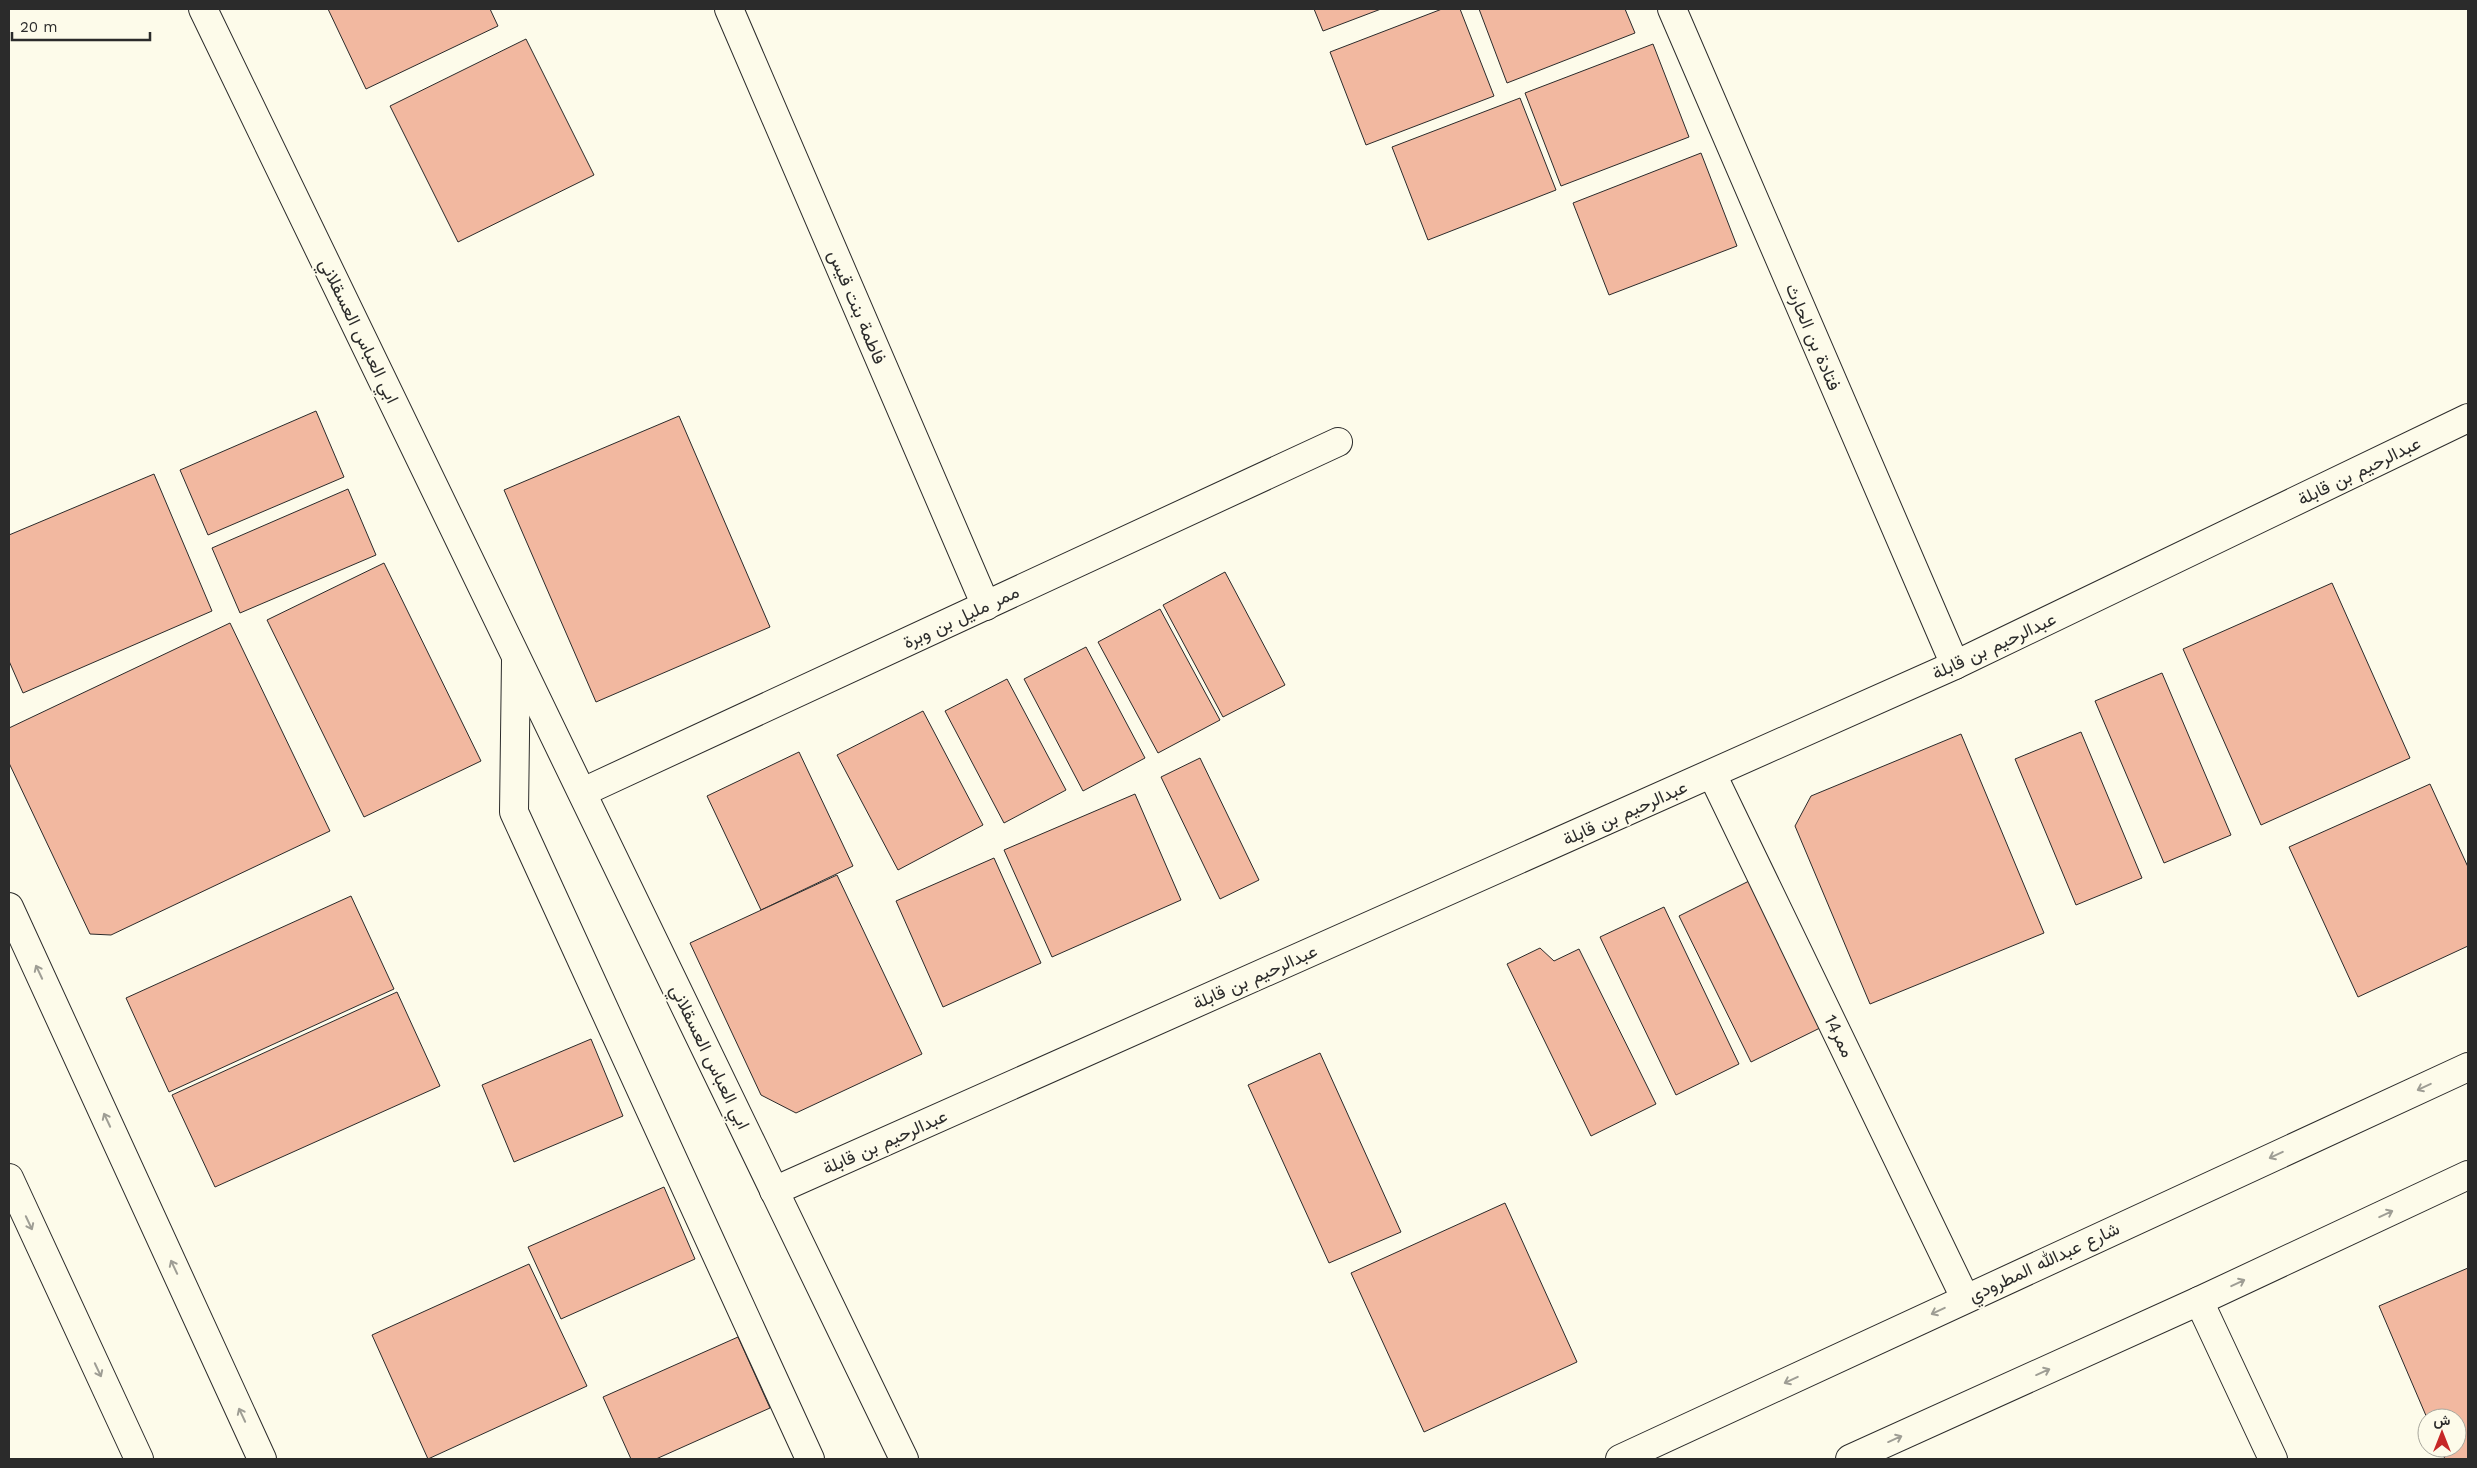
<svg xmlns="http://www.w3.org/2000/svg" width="2477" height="1468" font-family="'Work Sans',Vazirmatn,sans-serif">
  <rect width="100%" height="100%" fill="#fdfbea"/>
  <!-- building -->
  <g fill="#f2b8a0" stroke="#2b2b2b">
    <path d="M328,9H490L498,26L366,89Z"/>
    <path d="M1314,9H1381L1323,31Z"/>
    <path d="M1442,9H1460L1494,96L1366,145L1330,52Z"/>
    <path d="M1479,9H1625L1635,33L1507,83Z"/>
    <path d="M526,39L594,175L458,242L390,106Z"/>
    <path d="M1653,44L1689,137L1561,186L1525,93Z"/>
    <path d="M1520,98L1556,190L1428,240L1392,147Z"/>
    <path d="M1701,153L1737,246L1609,295L1573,203Z"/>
    <path d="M316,411L344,477L208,535L180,470Z"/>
    <path d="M679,416L770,627L596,702L504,490Z"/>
    <path d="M154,474L212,611L23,693L9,661V535Z"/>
    <path d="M348,489L376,555L240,613L212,548Z"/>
    <path d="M384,563L481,761L364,817L267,620Z"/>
    <path d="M1225,572L1285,685L1223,717L1163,605Z"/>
    <path d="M2332,583L2410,758L2261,825L2183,649Z"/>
    <path d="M1160,609L1220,720L1158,753L1098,642Z"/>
    <path d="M230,623L330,831L111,935L90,934L9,763V728Z"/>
    <path d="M1086,647L1145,758L1083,791L1024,679Z"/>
    <path d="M2162,673L2231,835L2164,863L2095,701Z"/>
    <path d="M1007,679L1066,790L1004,823L945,711Z"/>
    <path d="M923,711L983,825L898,870L837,755Z"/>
    <path d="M2081,732L2142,878L2076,905L2015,759Z"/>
    <path d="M1961,734L2044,933L1870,1004L1795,826L1811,796Z"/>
    <path d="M799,752L853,866L761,910L707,796Z"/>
    <path d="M1200,758L1259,880L1220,899L1161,777Z"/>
    <path d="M2430,784L2468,867V946L2358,997L2289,847Z"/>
    <path d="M1135,794L1181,900L1052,957L1004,850Z"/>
    <path d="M994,858L1041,963L943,1007L896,901Z"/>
    <path d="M837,875L922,1054L796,1113L761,1095L690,943Z"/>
    <path d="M1751,880L1824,1026L1751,1062L1679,916Z"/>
    <path d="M351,896L394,989L169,1092L126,998Z"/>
    <path d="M1664,907L1739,1064L1676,1095L1600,937Z"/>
    <path d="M1540,948L1554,961L1579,949L1656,1104L1591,1136L1507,964Z"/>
    <path d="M397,992L440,1086L215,1187L172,1095Z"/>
    <path d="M591,1039L623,1116L514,1162L482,1085Z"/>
    <path d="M1320,1053L1401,1232L1329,1263L1248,1085Z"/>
    <path d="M664,1187L695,1259L561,1319L528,1247Z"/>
    <path d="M1505,1203L1577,1362L1424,1432L1351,1273Z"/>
    <path d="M529,1264L587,1386L428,1459L372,1335Z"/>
    <path d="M2468,1268V1459H2445L2440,1448H2457V1418H2427L2379,1306Z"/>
    <path d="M738,1337L770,1408L656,1459H631L603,1397Z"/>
  </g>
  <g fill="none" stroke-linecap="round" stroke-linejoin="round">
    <defs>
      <g id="minor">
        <path d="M203,9L904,1459"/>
        <path d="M729,9L986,606"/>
        <path d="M1672,9L1955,665"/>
        <path d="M516,660L514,812L810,1459"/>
        <path d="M1712,774L1965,1298"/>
        <path d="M583,792L1338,442"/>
        <path d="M774,1191L1955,665L2468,418"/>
        <path d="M2199,1301L2273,1459"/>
      </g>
      <g id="tertiary">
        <path d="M9,907L262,1459"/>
        <path d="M9,1178L139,1459"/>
        <path d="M1620,1459L2468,1067"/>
        <path d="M1850,1459L2199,1301L2468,1175"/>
      </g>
    </defs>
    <!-- minor casing -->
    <use href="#minor" stroke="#2b2b2b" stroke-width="30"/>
    <!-- tertiary casing -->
    <use href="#tertiary" stroke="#2b2b2b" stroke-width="30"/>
    <!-- minor -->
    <use href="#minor" stroke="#fdfbea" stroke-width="28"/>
    <!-- tertiary -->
    <use href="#tertiary" stroke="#fdfbea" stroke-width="28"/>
  </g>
  <!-- one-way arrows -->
  <defs><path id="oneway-shaft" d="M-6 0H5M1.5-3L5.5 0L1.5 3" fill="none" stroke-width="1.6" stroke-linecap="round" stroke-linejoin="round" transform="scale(1.25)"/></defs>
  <g stroke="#9e9d94">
    <use href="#oneway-shaft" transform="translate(39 972) rotate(-115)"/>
    <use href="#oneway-shaft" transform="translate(2424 1087) rotate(155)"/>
    <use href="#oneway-shaft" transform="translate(107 1120) rotate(-115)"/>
    <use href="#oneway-shaft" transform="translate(2276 1155) rotate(155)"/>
    <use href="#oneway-shaft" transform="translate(2386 1214) rotate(-25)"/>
    <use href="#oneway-shaft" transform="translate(29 1223) rotate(65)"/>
    <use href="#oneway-shaft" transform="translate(174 1267) rotate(-115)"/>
    <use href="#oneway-shaft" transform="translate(2238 1283) rotate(-25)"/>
    <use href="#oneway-shaft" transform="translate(1938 1311) rotate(155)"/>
    <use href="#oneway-shaft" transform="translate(98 1370) rotate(65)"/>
    <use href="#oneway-shaft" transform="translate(2043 1372) rotate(-24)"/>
    <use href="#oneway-shaft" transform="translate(1791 1380) rotate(155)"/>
    <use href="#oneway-shaft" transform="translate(242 1415) rotate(-115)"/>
    <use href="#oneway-shaft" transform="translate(1895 1439) rotate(-24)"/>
  </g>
  <g text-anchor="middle" stroke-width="4" stroke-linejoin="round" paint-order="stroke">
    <!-- street labels -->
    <g font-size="18" fill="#2b2b2b" stroke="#fdfbea">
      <text transform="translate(857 307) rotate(67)" y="6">فاطمة بنت قيس</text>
      <text transform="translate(359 331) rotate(64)" y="6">ابي العباس العسقلاني</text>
      <text transform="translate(1813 337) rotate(67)" y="6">فتادة بن الحارث</text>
      <text transform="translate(2359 471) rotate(-26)" y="6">عبدالرحيم بن قابلة</text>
      <text transform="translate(961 617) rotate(-25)" y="6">ممر مليل بن وبرة</text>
      <text transform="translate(1994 646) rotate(-25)" y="6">عبدالرحيم بن قابلة</text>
      <text transform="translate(1625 813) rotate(-24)" y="6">عبدالرحيم بن قابلة</text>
      <text transform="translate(1255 977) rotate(-24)" y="6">عبدالرحيم بن قابلة</text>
      <text transform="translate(1839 1036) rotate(64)" y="6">ممر14</text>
      <text transform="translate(710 1057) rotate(64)" y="6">ابي العباس العسقلاني</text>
      <text transform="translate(885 1142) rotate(-24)" y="6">عبدالرحيم بن قابلة</text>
      <text transform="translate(2044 1262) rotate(-25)" y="6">شارع عبدالله المطرودي</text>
    </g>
  </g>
  <!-- border -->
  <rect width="2477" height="1468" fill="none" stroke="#2b2b2b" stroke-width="20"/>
  <!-- north arrow -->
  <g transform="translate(2442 1433)"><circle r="24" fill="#fdfbea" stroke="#a9a89e"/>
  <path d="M0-4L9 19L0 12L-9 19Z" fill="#c62828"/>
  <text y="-8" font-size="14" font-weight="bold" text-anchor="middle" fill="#2b2b2b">ش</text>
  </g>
  <!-- scale -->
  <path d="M12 32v8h138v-8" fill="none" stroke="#2b2b2b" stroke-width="2.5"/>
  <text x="20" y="32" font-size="15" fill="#2b2b2b" stroke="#fdfbea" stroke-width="4" paint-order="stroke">20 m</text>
</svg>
